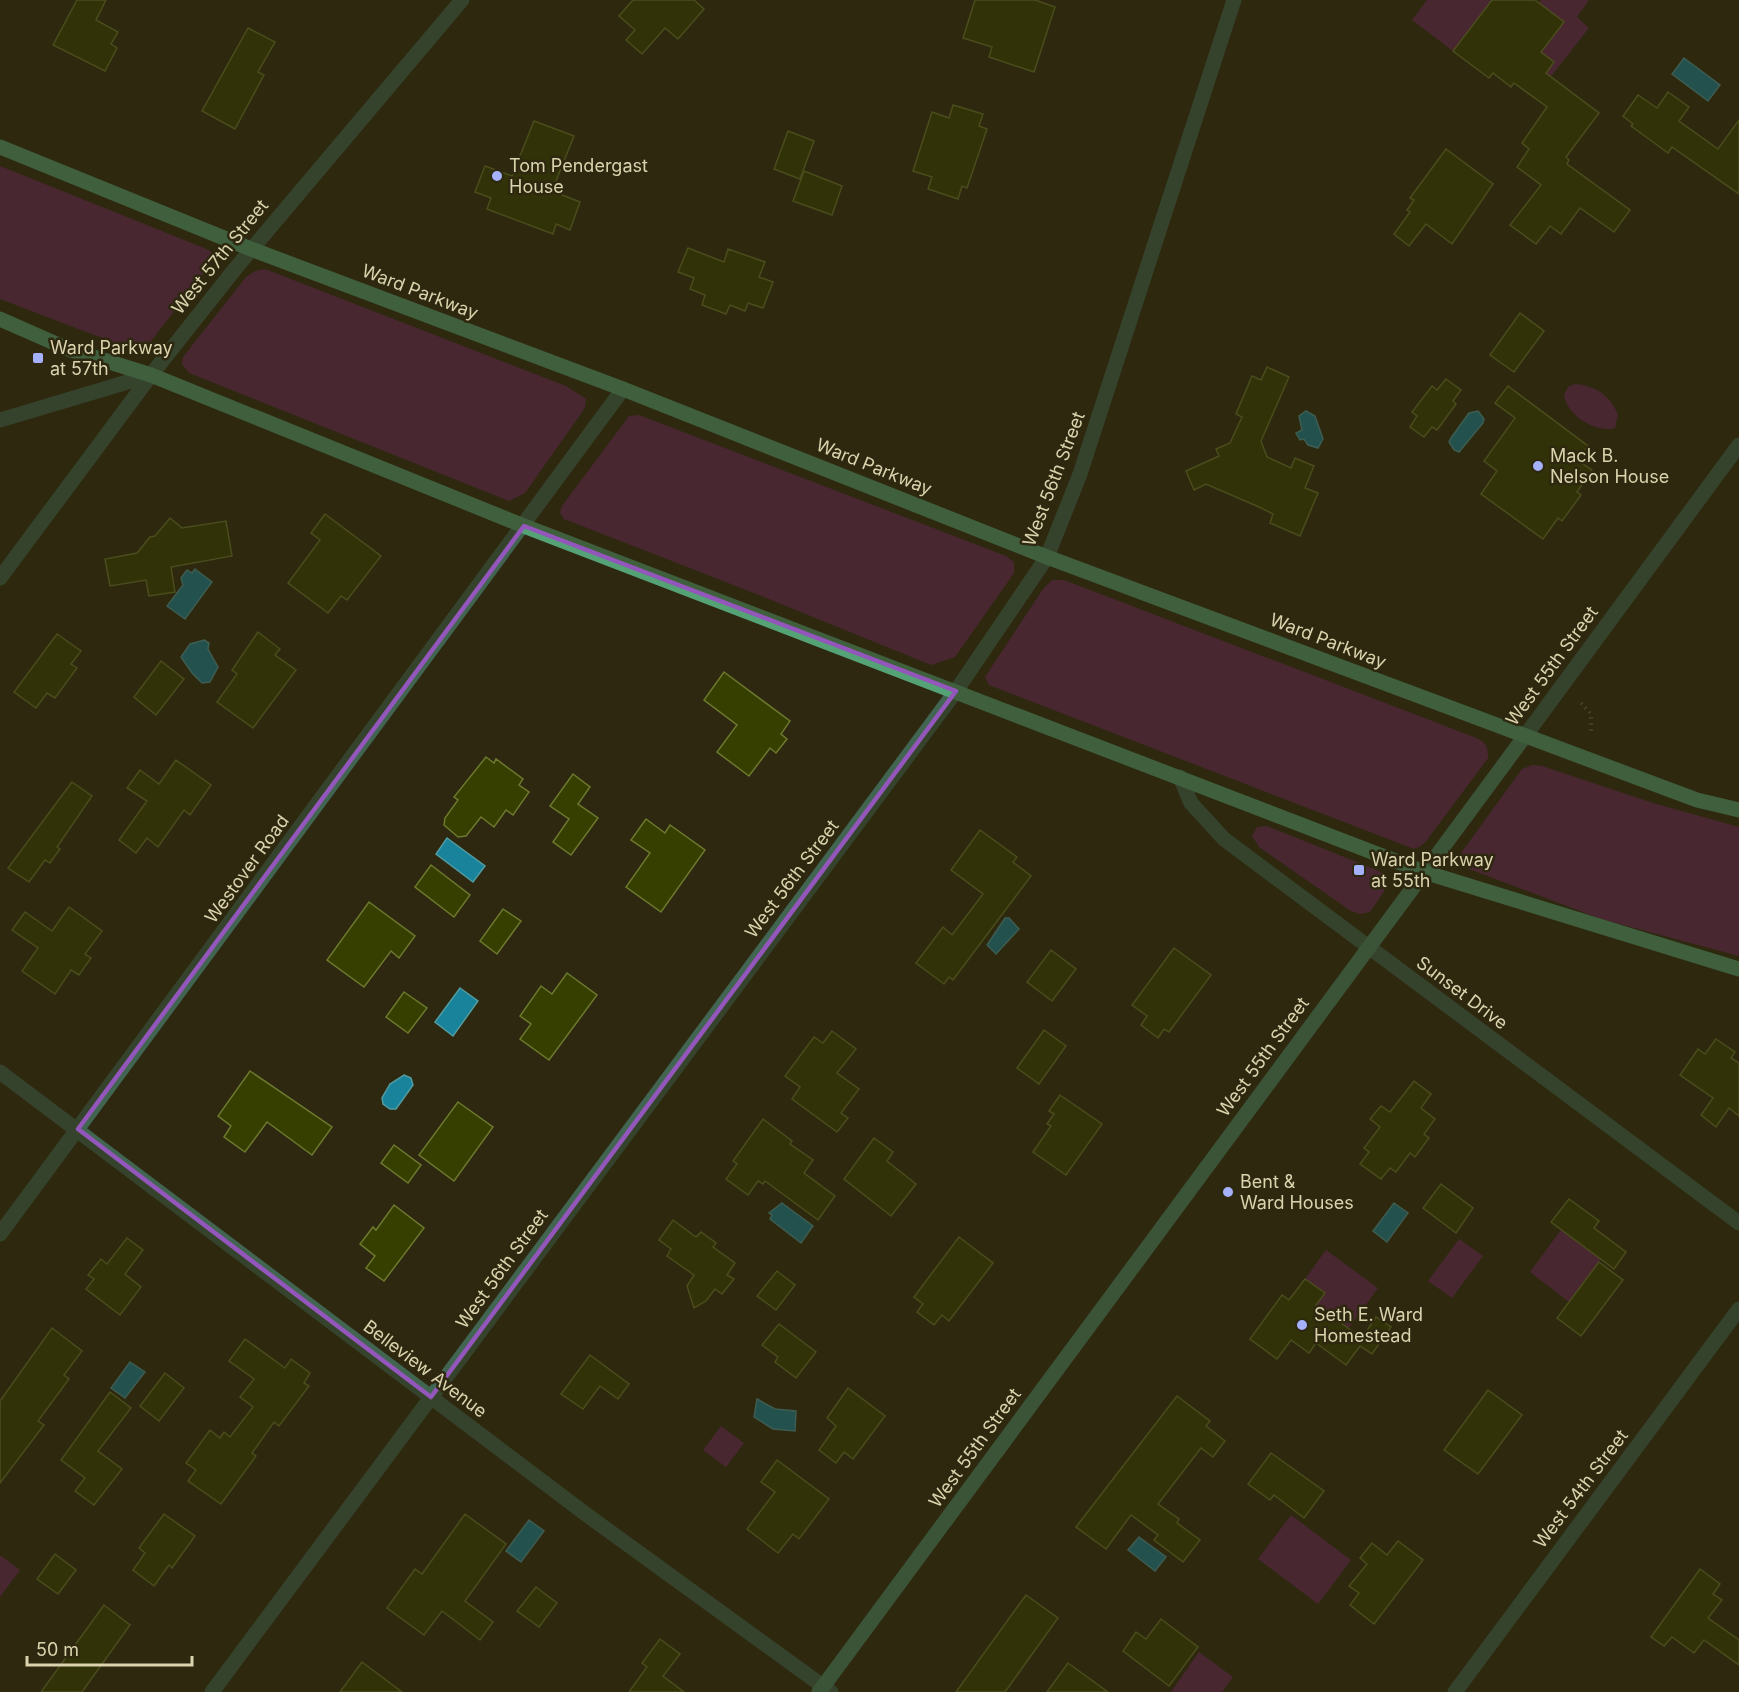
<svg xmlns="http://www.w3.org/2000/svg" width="1739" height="1692" font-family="Inter,sans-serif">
  <rect width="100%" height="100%" fill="#2d280f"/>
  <!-- green -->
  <g fill="#6a275b">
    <path d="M1427,0H1492L1453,51L1412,20Z"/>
    <path d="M1541,0H1589L1577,17L1589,28L1545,84L1541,52L1564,22L1539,3Z"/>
    <path d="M0,166L209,250L214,255V260L144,350L136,351L0,299Z"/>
    <path d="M265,269L566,386L586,399L585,408L525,493L509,501L189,373L182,364L183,357L246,277L255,271Z"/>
    <path d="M1575,384C1596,386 1610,395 1618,415L1615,428C1595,433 1566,415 1564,394L1569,386Z"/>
    <path d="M639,415L1006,556L1014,562V573L955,657L931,665L759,595L564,519L560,513L562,506L629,416Z"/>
    <path d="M1052,580H1064L1085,588L1474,737C1485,742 1488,745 1488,758L1427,840L1421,846L1414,849L989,685L985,677L1043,589Z"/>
    <path d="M1532,765L1542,766L1653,803L1739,827V956L1601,919L1461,866L1459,860L1461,853L1522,769Z"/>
    <path d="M1267,826L1384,873L1387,887L1370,912L1360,914L1351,911L1259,847L1252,836L1257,827Z"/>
    <path d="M1561,1230L1601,1259L1569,1302L1530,1272Z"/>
    <path d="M1459,1239L1483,1256L1452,1298L1428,1281Z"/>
    <path d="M1326,1250L1378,1288L1349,1328L1331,1315L1312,1311L1325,1293L1305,1279Z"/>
    <path d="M721,1426L744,1443L726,1467L703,1450Z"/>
    <path d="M1291,1515L1351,1560L1318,1604L1258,1559Z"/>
    <path d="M0,1555L20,1570L0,1597Z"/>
    <path d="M1199,1652L1233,1677L1222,1692H1171Z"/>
  </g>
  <!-- water -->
  <g fill="#18839b" stroke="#529ba0" stroke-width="1.5">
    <path d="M1684,58L1720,85L1708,101L1672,74Z"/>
    <path d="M1306,411L1315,416L1323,439L1318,448L1308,445L1304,439L1300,440L1296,433L1302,430L1299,416Z"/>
    <path d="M1478,411L1484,419L1483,423L1459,452L1454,450L1449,442L1451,438L1469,413Z"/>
    <path d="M195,569L212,582L185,619L167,606L183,585L181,578L187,570L192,573Z"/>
    <path d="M204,640L209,643L208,649L218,667L210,682L202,683L192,673L181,657L190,644Z"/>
    <path d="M447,838L485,866L473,882L436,854Z"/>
    <path d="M1005,918H1009L1019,929L996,954L987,945Z"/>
    <path d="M460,988L478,1001L453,1036L435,1022Z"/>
    <path d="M404,1075L411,1078L413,1085L396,1109H390L383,1104L382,1098L390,1084Z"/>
    <path d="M782,1203L813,1226L801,1243L770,1219L772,1215L769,1213Z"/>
    <path d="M1394,1203L1408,1213L1387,1242L1373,1231Z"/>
    <path d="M130,1362L145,1372L125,1398L111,1388Z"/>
    <path d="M757,1399L775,1409L796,1411L795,1431L773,1429L754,1417Z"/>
    <path d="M529,1520L544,1531L521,1562L506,1551Z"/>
    <path d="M1139,1537L1166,1557L1155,1571L1128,1550Z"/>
  </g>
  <!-- building -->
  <g fill="#373f00" stroke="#6d792d" stroke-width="1.5">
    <path d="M77,0H106L96,20L118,32L111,44L117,48L105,71L53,45Z"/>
    <path d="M633,0H694L704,9L678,39L665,28L642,54L626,40L635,30L619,16Z"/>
    <path d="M975,0H1035L1055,7L1034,72L989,57L992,47L963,38Z"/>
    <path d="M1492,0H1535L1564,22L1541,52L1554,62L1546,73L1599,113L1566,157L1569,160L1567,164L1630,210L1614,232L1580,208L1561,234L1550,226L1536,244L1510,225L1541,185L1517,167L1529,149L1522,143L1547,107L1514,83L1511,87L1493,73L1489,78L1453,51Z"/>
    <path d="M248,28L275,42L258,72L264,75L235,129L202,111Z"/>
    <path d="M1668,92L1689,107L1679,121L1718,149L1739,120V194L1672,147L1668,153L1631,126L1633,124L1623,116L1638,95L1657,108Z"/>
    <path d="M953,105L983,114L979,126L987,129L967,188L962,186L958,199L928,189L932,177L913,171L932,112L949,118Z"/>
    <path d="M534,121L574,136L552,191L580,202L570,230L556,224L553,234L487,209L491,198L475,192L485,166L512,176Z"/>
    <path d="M788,131L814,141L800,179L774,169Z"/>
    <path d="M1446,149L1493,184L1452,244L1426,224L1409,246L1394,234L1410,212L1407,210L1414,200L1410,198Z"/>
    <path d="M804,171L842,186L832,215L793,201Z"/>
    <path d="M688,248L724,262L728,249L765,262L759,277L773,282L763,308L748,303L745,311L730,305L726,314L702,305L705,295L690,289L694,278L678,272Z"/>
    <path d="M1520,313L1544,331L1514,372L1490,355Z"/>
    <path d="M1267,367L1289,377L1261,441L1267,457L1291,468L1295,458L1314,466L1305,488L1318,493L1300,536L1270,523L1273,514L1259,507L1206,484L1194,490L1186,471L1219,456L1216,449L1230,443L1242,417L1236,414L1252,376L1261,380Z"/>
    <path d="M1446,379L1461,390L1453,401L1456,404L1437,430L1432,427L1424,437L1410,427L1417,416L1412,412L1432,386L1437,390Z"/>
    <path d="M1508,386L1588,446L1577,460L1592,470L1577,492L1581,495L1562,521L1558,518L1543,539L1481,494L1497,471L1484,461L1515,418L1495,403Z"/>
    <path d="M325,514L381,556L347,600L341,596L328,613L288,583L320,540L311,533Z"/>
    <path d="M170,518L182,528L226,521L232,556L171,567L175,592L149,596L146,580L110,586L105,559L137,553L150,537L155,536Z"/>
    <path d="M258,632L280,649L275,655L296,670L253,728L217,702L237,674L232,670Z"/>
    <path d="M57,634L81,651L71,664L77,668L55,698L47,693L36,708L14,692Z"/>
    <path d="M161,661L184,679L156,715L134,697Z"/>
    <path d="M724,672L790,721L781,734L787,739L776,753L770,748L749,776L717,752L737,725L704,700Z"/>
    <path d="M486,757L494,763L496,759L523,779L519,785L529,792L513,815L506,810L494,827L481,817L466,836L458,837L444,825L445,818L458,800L454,797Z"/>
    <path d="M176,760L211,785L190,815L184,810L158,847L147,838L136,853L119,840L147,801L127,788L140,770L159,784Z"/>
    <path d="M573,774L590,787L578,804L598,818L571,855L553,842L569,819L550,806Z"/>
    <path d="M72,782L92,796L57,847L60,849L50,863L45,860L29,882L8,868Z"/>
    <path d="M646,819L665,833L670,825L705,850L661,912L626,887L650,853L631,840Z"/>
    <path d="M980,830L1017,857L1013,862L1031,876L953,980L949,977L944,984L916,963L943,927L952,935L983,894L951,870Z"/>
    <path d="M431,865L470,895L454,917L415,887Z"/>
    <path d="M369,902L415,936L399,958L391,951L364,987L327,960Z"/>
    <path d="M69,907L102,931L85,954L91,958L79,975L71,970L55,994L22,971L38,948L12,930L25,912L52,931Z"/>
    <path d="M503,909L521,921L497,954L480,941Z"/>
    <path d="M1174,948L1211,975L1169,1032L1164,1029L1158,1038L1141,1025L1147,1016L1132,1005Z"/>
    <path d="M1051,950L1076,969L1052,1001L1027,982Z"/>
    <path d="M567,973L597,995L549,1060L520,1039L531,1024L520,1016L541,986L552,994Z"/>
    <path d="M404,992L427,1008L408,1033L386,1017Z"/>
    <path d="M1044,1030L1066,1046L1039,1084L1017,1068Z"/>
    <path d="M832,1031L856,1049L837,1073L859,1089L841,1113L848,1118L837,1132L792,1099L800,1087L785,1076L814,1037L823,1043Z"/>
    <path d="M1716,1039L1735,1052L1731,1058L1739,1063V1116L1729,1108L1716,1127L1701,1115L1713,1098L1680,1075L1698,1049L1705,1054Z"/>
    <path d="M250,1071L332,1127L312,1155L267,1122L245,1152L224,1137L231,1126L218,1116Z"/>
    <path d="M1414,1081L1431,1094L1421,1108L1435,1119L1424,1134L1429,1138L1415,1157L1410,1153L1396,1172L1390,1168L1381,1179L1360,1164L1369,1152L1364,1148L1380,1127L1370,1119L1381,1106L1390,1112Z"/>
    <path d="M1060,1095L1102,1124L1066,1175L1033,1152L1051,1126L1047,1124L1054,1114L1049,1111Z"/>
    <path d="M458,1102L493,1127L454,1181L419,1155Z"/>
    <path d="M763,1119L792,1141L790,1144L813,1160L804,1173L835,1196L818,1220L765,1181L763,1184L758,1181L748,1195L726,1179L737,1164L733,1161Z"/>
    <path d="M874,1138L893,1152L887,1161L916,1184L891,1216L844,1179Z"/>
    <path d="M394,1145L421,1165L408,1183L381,1163Z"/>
    <path d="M1441,1184L1473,1208L1456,1233L1423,1208Z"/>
    <path d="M1569,1199L1599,1221L1594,1228L1626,1252L1614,1269L1551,1222Z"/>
    <path d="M394,1205L424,1228L384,1281L366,1268L375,1256L360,1244L373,1227L376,1230Z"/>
    <path d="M673,1220L696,1237L701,1232L716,1243L713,1247L735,1263L727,1275L734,1279L722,1294L715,1289L706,1301L694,1308L687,1286L694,1275L667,1256L671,1249L659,1240Z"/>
    <path d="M959,1237L993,1263L949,1321L942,1315L934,1325L917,1312L923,1304L914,1297Z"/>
    <path d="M127,1238L143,1250L125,1274L141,1287L120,1315L86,1289L94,1279L88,1275L101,1259L107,1264Z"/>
    <path d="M1599,1262L1623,1280L1581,1336L1557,1318Z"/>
    <path d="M777,1271L795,1285L776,1310L757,1296Z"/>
    <path d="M1305,1279L1325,1293L1316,1305L1362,1338L1376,1317L1391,1327L1372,1354L1360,1346L1346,1365L1316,1343L1309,1353L1291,1340L1277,1359L1250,1339L1282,1295L1289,1300Z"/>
    <path d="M779,1324L816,1352L796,1378L775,1362L778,1357L762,1345Z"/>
    <path d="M52,1328L82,1351L64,1375L69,1379L38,1421L44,1425L0,1483V1401Z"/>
    <path d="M245,1339L285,1368L291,1359L310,1373L304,1383L309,1386L279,1426L274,1422L252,1453L256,1456L221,1504L188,1481L196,1470L186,1463L210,1430L220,1438L224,1432L230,1437L253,1407L240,1397L254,1379L229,1361Z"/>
    <path d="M590,1355L629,1384L618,1399L600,1386L583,1409L561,1394Z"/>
    <path d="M165,1373L184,1388L159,1421L140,1406Z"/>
    <path d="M848,1388L885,1416L853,1459L844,1452L836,1463L819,1450L836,1426L827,1418Z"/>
    <path d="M1488,1390L1522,1415L1478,1474L1444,1450Z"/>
    <path d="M110,1392L131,1408L98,1451L122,1469L94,1505L75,1491L85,1478L61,1460Z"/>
    <path d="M1177,1396L1210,1421L1206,1426L1225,1441L1213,1457L1201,1448L1158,1504L1179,1519L1177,1523L1200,1540L1183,1562L1154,1540L1158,1535L1131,1515L1106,1549L1076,1527Z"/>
    <path d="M1271,1453L1324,1491L1304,1518L1274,1495L1270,1500L1248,1484Z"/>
    <path d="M777,1460L829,1499L799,1539L793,1534L778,1553L747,1529L775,1492L761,1482Z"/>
    <path d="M164,1514L195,1536L172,1568L169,1565L154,1586L133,1570L145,1553L139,1548Z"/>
    <path d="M465,1514L506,1544L465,1601L493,1622L480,1640L442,1611L424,1635L387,1608L415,1569L422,1574Z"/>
    <path d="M1398,1541L1423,1560L1374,1624L1350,1605L1359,1593L1349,1586L1367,1564L1360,1558L1372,1543L1387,1555Z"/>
    <path d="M55,1554L76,1570L58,1594L37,1579Z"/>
    <path d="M1700,1569L1720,1584L1713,1594L1722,1600L1708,1618L1739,1640V1665L1704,1640L1694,1653L1672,1637L1664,1646L1651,1637Z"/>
    <path d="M536,1587L557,1603L539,1627L517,1611Z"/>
    <path d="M1026,1595L1058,1618L1005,1692H956Z"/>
    <path d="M104,1605L130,1625L82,1692H41Z"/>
    <path d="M1161,1619L1198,1647L1169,1686L1123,1651L1136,1632L1146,1639Z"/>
    <path d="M660,1639L680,1654L663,1676L684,1692H629L647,1667L642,1663Z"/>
    <path d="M362,1662L402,1692H340Z"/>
    <path d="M1068,1663L1108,1692H1047Z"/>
  </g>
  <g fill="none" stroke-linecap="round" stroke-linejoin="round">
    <!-- path -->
    <path stroke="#6b6547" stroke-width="4" stroke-dasharray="1.5 4.5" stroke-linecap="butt" d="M1581,703L1591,714V733"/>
    <!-- minor -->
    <g stroke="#416550" stroke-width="15">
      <path d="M0,420L151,375"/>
      <path d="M0,578L151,375L235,269L462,0"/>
      <path d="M1525,736L1739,445"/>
      <path d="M1180,777L1191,803L1224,839L1739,1223"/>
      <path d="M0,1072L587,1515L831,1692"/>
      <path d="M0,1234L623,389"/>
      <path d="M212,1692L956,691L1047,557L1080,474L1234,0"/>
      <path d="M1455,1692L1739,1309"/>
    </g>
    <!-- secondary -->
    <path stroke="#4d8766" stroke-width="15" d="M819,1692L1525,736"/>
    <!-- primary -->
    <g stroke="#54a276" stroke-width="15">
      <path d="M0,147L251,249L623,389L1047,557L1697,800L1739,810"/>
      <path d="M0,319L68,349L151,375L524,526L1424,872L1739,969"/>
    </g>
  </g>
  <!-- marked area -->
  <path d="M0 0H1739V1692H0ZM524,526L956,691L431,1397L78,1129Z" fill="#2d280f" fill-opacity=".55" fill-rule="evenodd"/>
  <path fill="none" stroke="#9356ba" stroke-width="4.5" stroke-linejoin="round" d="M524,526L956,691L431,1397L78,1129Z"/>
  <!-- markers -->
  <g fill="#a6b1fc" stroke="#2d280f" stroke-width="2">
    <circle cx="497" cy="176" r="6"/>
    <rect x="32" y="352" width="12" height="12" rx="3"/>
    <circle cx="1538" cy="466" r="6"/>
    <rect x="1353" y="864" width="12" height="12" rx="3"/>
    <circle cx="1228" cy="1192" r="6"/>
    <circle cx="1302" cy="1325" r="6"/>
  </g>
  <g text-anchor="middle" stroke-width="5" stroke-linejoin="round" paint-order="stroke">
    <!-- poi labels -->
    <g font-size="18" fill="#dbd3ad" stroke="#2d280f" text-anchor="start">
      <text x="509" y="172">Tom Pendergast<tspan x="509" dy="21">House</tspan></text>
      <text x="50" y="354">Ward Parkway<tspan x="50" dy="21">at 57th</tspan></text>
      <text x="1550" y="462">Mack B.<tspan x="1550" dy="21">Nelson House</tspan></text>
      <text x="1371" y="866">Ward Parkway<tspan x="1371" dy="21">at 55th</tspan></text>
      <text x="1240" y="1188">Bent &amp;<tspan x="1240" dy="21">Ward Houses</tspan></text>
      <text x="1314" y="1321">Seth E. Ward<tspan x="1314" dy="21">Homestead</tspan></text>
    </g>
    <!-- street labels -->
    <g font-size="18" fill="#dbd3ad" stroke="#2d280f">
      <text transform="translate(220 257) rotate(-51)" y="6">West 57th Street</text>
      <text transform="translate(420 292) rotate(21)" y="6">Ward Parkway</text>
      <text transform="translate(874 467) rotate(22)" y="6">Ward Parkway</text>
      <text transform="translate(1054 479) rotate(-69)" y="6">West 56th Street</text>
      <text transform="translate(1328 641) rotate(21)" y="6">Ward Parkway</text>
      <text transform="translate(1552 666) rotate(-54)" y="6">West 55th Street</text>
      <text transform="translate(247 869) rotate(-54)" y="6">Westover Road</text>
      <text transform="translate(792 879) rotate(-53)" y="6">West 56th Street</text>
      <text transform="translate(1462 993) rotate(37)" y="6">Sunset Drive</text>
      <text transform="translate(1263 1057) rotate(-54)" y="6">West 55th Street</text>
      <text transform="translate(502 1269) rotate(-54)" y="6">West 56th Street</text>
      <text transform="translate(425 1369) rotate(37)" y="6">Belleview Avenue</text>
      <text transform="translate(975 1448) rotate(-54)" y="6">West 55th Street</text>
      <text transform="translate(1581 1489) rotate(-53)" y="6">West 54th Street</text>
    </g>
  </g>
  <!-- scale -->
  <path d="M27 1656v9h165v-9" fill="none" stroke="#dbd3ad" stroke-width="3"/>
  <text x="36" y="1656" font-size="18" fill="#dbd3ad" stroke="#2d280f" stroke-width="4.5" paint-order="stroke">50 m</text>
</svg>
